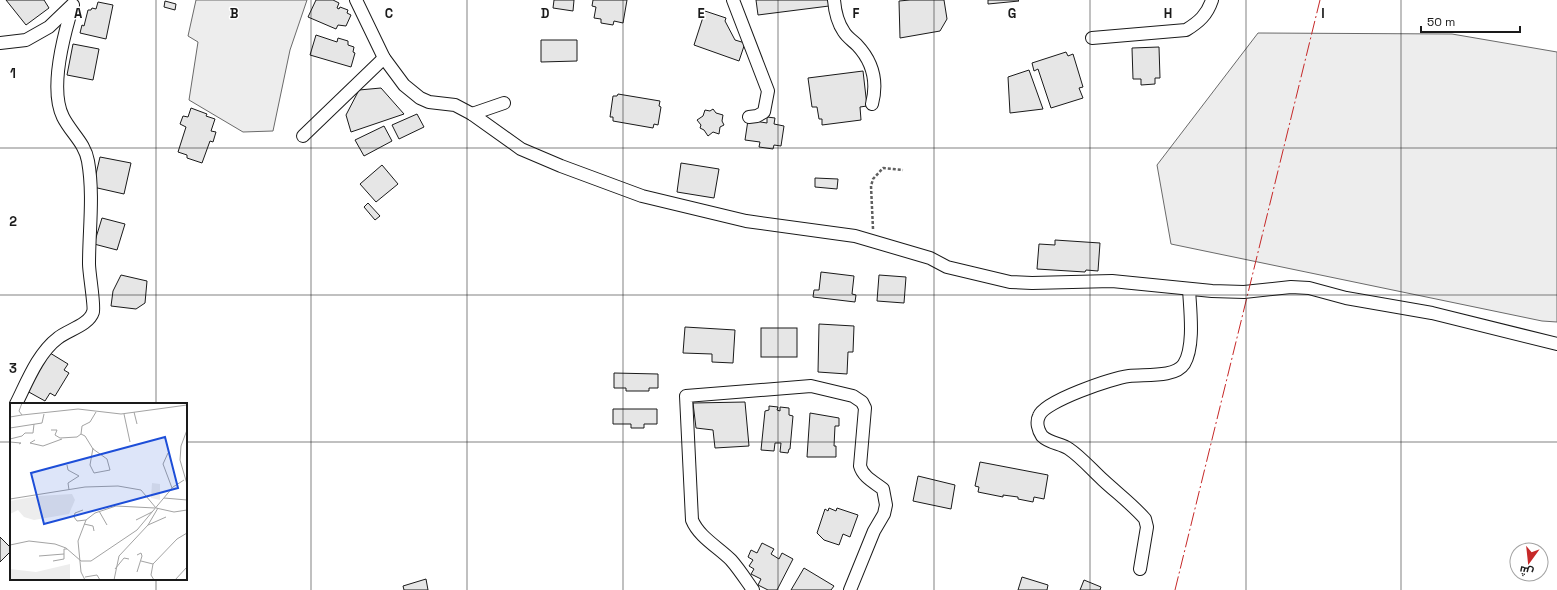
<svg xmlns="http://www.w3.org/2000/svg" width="1557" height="590" font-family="'Space Grotesk',Cairo,sans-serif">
  <rect width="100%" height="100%" fill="#fff"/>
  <!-- built -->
  <g fill="#ededed" stroke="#6a6a6a">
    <path d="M196,0H307L290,50L273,131L243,132L189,100L198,42L188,36Z"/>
    <path d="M1258,33L1452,34L1557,52V322L1542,321L1171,244L1157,165Z"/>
  </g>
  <!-- building -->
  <g fill="#e6e6e6" stroke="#1a1a1a">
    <path d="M6,0H44L49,8L26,25Z"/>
    <path d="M316,0H333L339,3L337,8L339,9L340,7L348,10L347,13L351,15L346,26L338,25L336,29L308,17Z"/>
    <path d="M554,0H574L573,11L553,8Z"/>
    <path d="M593,0H627L623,23L614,21L613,25L601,23V19L594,18L596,7L592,6Z"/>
    <path d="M756,0H828L829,6L758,15Z"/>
    <path d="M910,0H944L947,19L940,31L900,38L899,1Z"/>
    <path d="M988,0H1018L1019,1L988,4Z"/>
    <path d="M165,1L176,4L175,10L164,7Z"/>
    <path d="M98,2L113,5L106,39L80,33L82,25L84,26L88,10H91L92,8L96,9Z"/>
    <path d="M705,11L726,18L725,21L735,40L745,43L739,61L694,45Z"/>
    <path d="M316,35L337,42L338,38L348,41V45L354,47L353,52L355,53L351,67L310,55Z"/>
    <path d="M541,40H577V61L541,62Z"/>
    <path d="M73,44L99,49L93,80L67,75Z"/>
    <path d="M1159,47L1160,78H1155V84L1141,85V79H1133L1132,48Z"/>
    <path d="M1066,52L1068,56L1073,54L1083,87L1079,88L1083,98L1051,108L1038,69L1034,71L1032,63Z"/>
    <path d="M1029,70L1043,109L1010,113L1008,77Z"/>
    <path d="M863,71L867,106L860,107L861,120L822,125V119H819L817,107H812L808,78Z"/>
    <path d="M381,88L404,114L351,132L346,115L359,90Z"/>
    <path d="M618,94L660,101L659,106L661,107L658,125L654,124L653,128L613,121V117H610L613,96H617Z"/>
    <path d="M191,108L207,114L206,116L215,119L211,131L216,132L213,142L210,141L202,163L187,158V155L178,152L186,127L180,124L183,116L188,117Z"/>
    <path d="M713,109L716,113L723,115L722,121L724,125L720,127L719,134L713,132L708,136L704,130L700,128L701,125L697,120L703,116L705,110L710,111Z"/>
    <path d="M417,114L424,127L399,139L392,125Z"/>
    <path d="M767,117L775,118L774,124L784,126L781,146L774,145L773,149L759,147L760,142L745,140L748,120L767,123Z"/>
    <path d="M384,126L392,141L364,156L355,140Z"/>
    <path d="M100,157L131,163L124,194L93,187Z"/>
    <path d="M681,163L719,169L714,198L677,192Z"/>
    <path d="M382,165L398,184L376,202L360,184Z"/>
    <path d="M815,178L838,179L837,189L815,187Z"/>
    <path d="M368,203L380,216L375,220L364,207Z"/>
    <path d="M102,218L125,224L117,250L94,244Z"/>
    <path d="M1055,240L1100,243L1098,271L1086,270L1085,272L1037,269L1039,244L1055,245Z"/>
    <path d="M821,272L854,276L852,294L856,295L855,302L813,297L814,290H819Z"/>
    <path d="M121,275L147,281L145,303L136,309L111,306L113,291Z"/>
    <path d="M879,275L906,277L904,303L877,301Z"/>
    <path d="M819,324L854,326L853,352H848L847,374L818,372Z"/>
    <path d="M685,327L735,330L733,363L712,362V354L683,353Z"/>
    <rect x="761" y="328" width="36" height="29"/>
    <path d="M50,353L68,364L64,370L69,373L55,396L50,393L45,401L27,391L41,368L38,367Z"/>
    <path d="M614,373L658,374V388H649V391H626V388H614Z"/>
    <path d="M745,402L749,446L715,448L713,430L696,428L693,403Z"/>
    <path d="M769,406L778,407L777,410L780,411V407L789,408V415L793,416L790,449H789L788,453L780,452L781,443H775L774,451L761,450L765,411L769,410Z"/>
    <path d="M613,409H657V424H644V428H631V424H613Z"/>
    <path d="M810,413L839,418V426H835L834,446H836V457H807Z"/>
    <path d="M980,462L1048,475L1044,499L1034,497L1033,502L1018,499V497L1003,495V497L978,492L979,487L975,486Z"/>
    <path d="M918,476L955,485L951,509L913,501Z"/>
    <path d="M829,508L836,511L837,508L858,515L850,537L843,534L839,545L824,540L817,533L825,509L828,511Z"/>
    <path d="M0,537L11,548V551L0,562Z"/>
    <path d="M762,543L774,549L771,554L779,559L782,553L793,559L777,590H768L758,585L761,579L751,574L754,569L749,566L753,560L748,557L751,550L757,553Z"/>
    <path d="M804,568L834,586L831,590H791Z"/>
    <path d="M1022,577L1048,585L1047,590H1018Z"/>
    <path d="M426,579L428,590H404L403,586Z"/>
    <path d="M1084,580L1101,587L1100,590H1080Z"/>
  </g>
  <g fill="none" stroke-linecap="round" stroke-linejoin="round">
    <defs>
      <g id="minor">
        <path d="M356,0L384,58L404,85L420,98L429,102L455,105L472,114L521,149L561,166L642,196L746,221L855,236L930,258L947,267L1010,282L1032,283L1112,281L1212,291L1244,292L1291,287L1309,288L1346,298L1432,313L1557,344"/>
        <path d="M733,0L768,91L764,112L757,116L749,117"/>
        <path d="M834,0C835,12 837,22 844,32C847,37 853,41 857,45C873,62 878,81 872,104"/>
        <path d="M1092,38L1186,30C1199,22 1207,15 1212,0"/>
        <path d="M0,43L26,40L49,27L72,5"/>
        <path d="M472,114L504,103"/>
        <path d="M303,136L384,58"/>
        <path d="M16,404C27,382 38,353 58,338C68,330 89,325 93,312C95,307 89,273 89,264C89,230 94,195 88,161C85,143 71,133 63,117C49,89 64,34 73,5"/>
        <path d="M1140,569L1147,527L1145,519C1133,505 1117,493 1103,480C1092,470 1081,457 1069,449C1061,443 1050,444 1042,436C1038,430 1036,422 1039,416C1044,401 1113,378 1129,376C1144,374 1175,378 1184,364C1195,346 1190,309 1189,289"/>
        <path d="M753,590C746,580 739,569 731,560C718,547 699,537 692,520L686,396L811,386L853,396L862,402L865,408L860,466C863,477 874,482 883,489L886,505L884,514L874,531L850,590"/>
      </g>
    </defs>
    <!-- minor casing -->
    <use href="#minor" stroke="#1a1a1a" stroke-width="14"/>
    <!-- path -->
    <path stroke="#5f5f5f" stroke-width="2.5" stroke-dasharray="3 2" stroke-linecap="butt" d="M873,229L871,186L873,179L883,168L903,170"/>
    <!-- minor -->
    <use href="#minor" stroke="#fff" stroke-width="12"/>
    <!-- power -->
    <path stroke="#c62828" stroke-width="1" stroke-dasharray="14 3 2 3" stroke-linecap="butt" d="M1175,590L1320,0"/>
  </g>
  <!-- grid -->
  <path fill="none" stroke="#1a1a1a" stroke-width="1" stroke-opacity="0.55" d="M156,0V404M311,0V590M467,0V590M623,0V590M778,0V590M934,0V590M1090,0V590M1246,0V590M1401,0V590M0,148H1557M0,295H1557M0,442H11M186,442H1557M156,579V590"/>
  <!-- overview -->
  <g transform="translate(10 403)">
    <rect width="177" height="177" fill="#fff"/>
    <path d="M142,80L150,81V97L141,95ZM62,91L65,97L59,111L24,117L14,114L8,107L0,111V98L28,93ZM60,161V177H0V166L26,169Z" fill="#ededed"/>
    <path fill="none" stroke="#a3a3a3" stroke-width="1" d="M12,0L9,8L12,12L68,6L111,11L177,2M124,9L127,21M114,11L120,39M0,14L12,12M0,25L32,20L34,11M41,27H47L45,32L50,35L67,34L71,31L75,33L83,46L97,56L100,67L84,70L80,62L83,45M177,27L171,43L170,57L177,81M71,31L72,23L80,19L86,9M0,36L12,33L15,30H23L24,21M25,37L20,40L33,43L52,36M0,39L11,40L9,41M158,50L153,61L162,85M57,62L58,67L69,73L58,80L59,87M154,95L177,97M0,96L75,84L108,83L131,87L146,105L164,109L177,107M73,107L65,110L64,114L67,118L76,117M89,108L97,122M126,117L142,109M74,121L83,123L84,128M138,122L156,114M0,142L19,138L45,141L56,145L71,158H81L127,127L163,84L174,77M29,153L54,151V146H57M43,158L54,156V151M131,158L143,161M105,166L114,155L119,156M127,169L132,153L131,150L127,152M75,174L87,172L90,177M75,177L71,169L68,138L76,117L85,110L106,103L145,105M104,177L109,153L138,122L148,105M144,177L141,172L143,161L167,136L177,130M165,177L177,164"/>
    <path fill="#1d4ed8" fill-opacity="0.15" stroke="#1d4ed8" stroke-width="2" d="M155,34L168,85L34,121L21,70Z"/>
    <rect width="177" height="177" fill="none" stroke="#1a1a1a" stroke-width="2"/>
  </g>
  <g font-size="13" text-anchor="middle" font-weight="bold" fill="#1a1a1a" stroke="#fff" stroke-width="3" stroke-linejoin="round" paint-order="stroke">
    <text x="78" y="18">A</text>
    <text x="234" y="18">B</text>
    <text x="389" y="18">C</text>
    <text x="545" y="18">D</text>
    <text x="701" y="18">E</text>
    <text x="856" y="18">F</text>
    <text x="1012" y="18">G</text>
    <text x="1168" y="18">H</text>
    <text x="1323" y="18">I</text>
    <text x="13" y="78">1</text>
    <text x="13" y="226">2</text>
    <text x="13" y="373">3</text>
  </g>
  <!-- north arrow -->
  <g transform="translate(1529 562) rotate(195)"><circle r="19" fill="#ffffff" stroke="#a3a3a3"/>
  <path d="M0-3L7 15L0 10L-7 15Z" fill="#c62828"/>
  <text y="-6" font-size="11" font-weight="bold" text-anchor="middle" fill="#1a1a1a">ش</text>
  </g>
  <!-- scale -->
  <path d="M1421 26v6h99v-6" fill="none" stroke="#1a1a1a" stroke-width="2"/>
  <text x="1427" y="26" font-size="12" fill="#1a1a1a" stroke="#ffffff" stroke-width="3" paint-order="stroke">50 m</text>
</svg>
